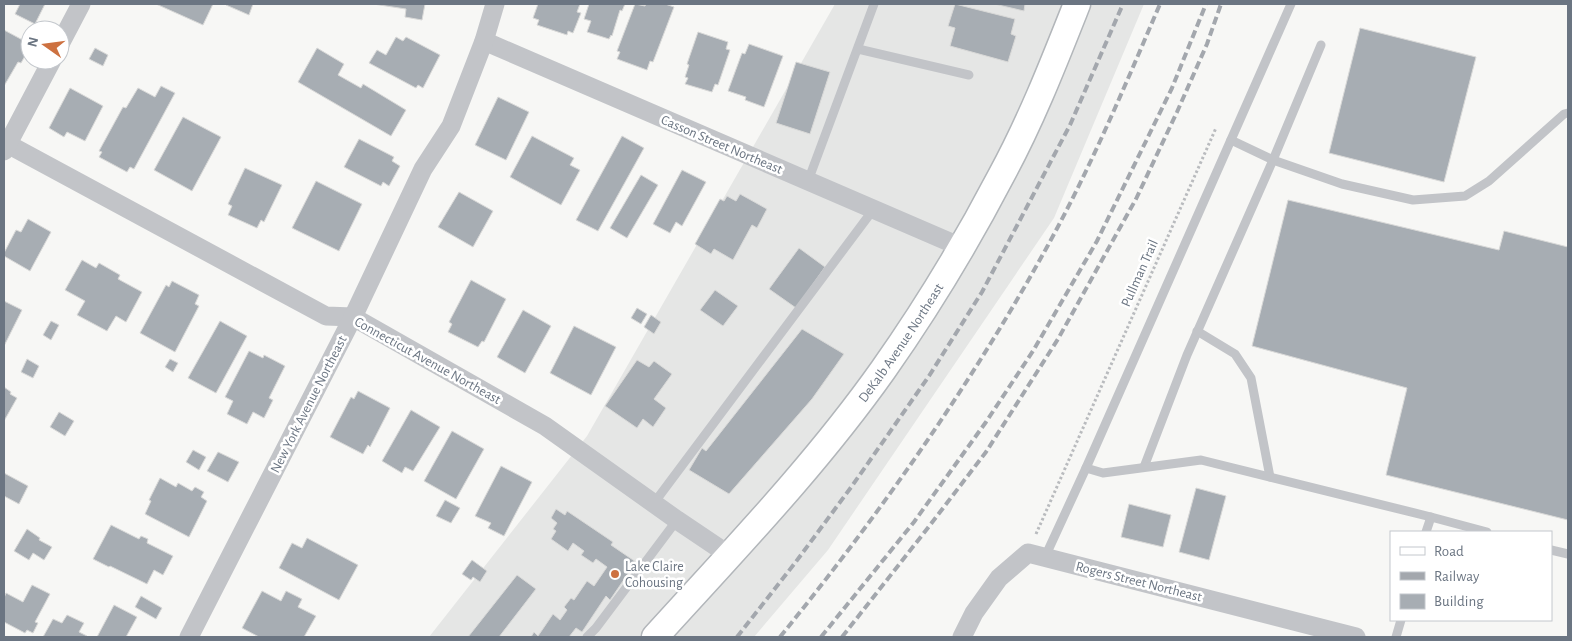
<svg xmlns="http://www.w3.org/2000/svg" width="1572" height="641" font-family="'Alegreya Sans',sans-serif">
  <rect width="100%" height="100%" fill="#f7f7f5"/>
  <!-- built -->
  <path fill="#e5e6e5" d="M835,4H1144L1054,218L828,550L754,637H429L587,436Z"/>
  <!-- building -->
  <g fill="#a7adb3" stroke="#d9d9d8">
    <path d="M20,4H45L35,24L15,14Z"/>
    <path d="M156,4H213L203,25Z"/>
    <path d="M227,4H253L249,15L226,5Z"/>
    <path d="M373,4H425L422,20L405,17L406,9Z"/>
    <path d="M538,4H580L577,12L581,13L573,33L568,31L567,35L537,25L539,20L533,18Z"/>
    <path d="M589,4H625L622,11L620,10L612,36L611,35L609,39L587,32L591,21L584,19Z"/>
    <path d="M635,4L645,6L646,4H665L674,7L653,62L650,61L647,70L617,59L620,52L617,51Z"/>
    <path d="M955,4L1015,19L1011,34L1016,36L1008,62L950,46L955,28L948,26Z"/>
    <path d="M994,4H1025L1024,11Z"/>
    <path d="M1360,28L1476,57L1444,182L1329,153Z"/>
    <path d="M4,30L30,44V47L21,63L18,62L4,86Z"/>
    <path d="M698,32L728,42L726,49L730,50L718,85L715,84L712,92L685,84L688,78L685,77L689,65L687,64Z"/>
    <path d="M396,37L403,41L406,37L440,55L423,88L418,85L416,88L369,63L377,50L386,55Z"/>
    <path d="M749,44L783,56L764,107L745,100L746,97L728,91L742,53L745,54Z"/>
    <path d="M95,48L108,55L103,66L89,59Z"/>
    <path d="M317,48L344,64L338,75L361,88L363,84L406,110L391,136L298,82Z"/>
    <path d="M796,62L830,72L810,134L776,123Z"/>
    <path d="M161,86L175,93L134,169L130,167L127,172L99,157L102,152L99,151L123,107L126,108L138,88L155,97Z"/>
    <path d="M70,88L103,106L85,141L67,132L64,137L49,128Z"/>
    <path d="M498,97L529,112L506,160L475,145Z"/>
    <path d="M183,117L221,137L192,191L154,170Z"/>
    <path d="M532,136L574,158L570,165L580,170L561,205L510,177Z"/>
    <path d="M622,136L644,148L598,231L576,220Z"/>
    <path d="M359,139L394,157L392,161L400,166L389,186L383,182L381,186L344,167Z"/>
    <path d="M245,168L282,185L264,222L261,220L257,228L228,215L232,206L228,204Z"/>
    <path d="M682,170L706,182L682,226L676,222L670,233L653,224Z"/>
    <path d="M641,175L658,185L627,238L610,228Z"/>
    <path d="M316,181L362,204L339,251L292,228Z"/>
    <path d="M459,192L493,211L473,247L438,227Z"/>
    <path d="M740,194L767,209L757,228L752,225L733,260L714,249L711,254L695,244L720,199L724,201L727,196L736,201Z"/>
    <path d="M1288,200L1499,250L1504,231L1568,247V520L1386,475L1407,388L1252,346Z"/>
    <path d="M28,219L51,232L30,271L4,256V253L16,230L21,232Z"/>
    <path d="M799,248L825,267L796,308L769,289Z"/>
    <path d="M82,260L96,268L99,263L120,275L118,279L142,292L126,322L116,316L107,331L77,315L85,301L65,290Z"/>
    <path d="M471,280L506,299L484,342L482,341L478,347L448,332L452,324L449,322Z"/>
    <path d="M172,281L199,295L195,304L199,306L175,352L140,333L166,285L169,287Z"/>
    <path d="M715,290L738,306L723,326L700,310Z"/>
    <path d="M4,301L22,310L4,346Z"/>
    <path d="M637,308L647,314L641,324L631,318Z"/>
    <path d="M523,310L551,326L525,373L497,357Z"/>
    <path d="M651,315L661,322L654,334L644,327Z"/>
    <path d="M51,321L59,325L51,340L43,335Z"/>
    <path d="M220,321L247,336L216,393L188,378Z"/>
    <path d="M574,326L616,347L591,395L550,373Z"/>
    <path d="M802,329L844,354L812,399L729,494L689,470L702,448L706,451Z"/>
    <path d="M249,351L263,358L264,355L285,366L269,398L273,400L264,418L253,412L247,424L227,414L233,401L225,397Z"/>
    <path d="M27,359L39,366L33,378L21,372Z"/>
    <path d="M170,359L178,363L173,372L165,367Z"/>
    <path d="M637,360L649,367L654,361L672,374L654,399L666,408L653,427L643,419L637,428L605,406Z"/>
    <path d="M4,387L11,392L10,394L17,398L4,421Z"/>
    <path d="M358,391L390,408L370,447L368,445L363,454L330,437L351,397L354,399Z"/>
    <path d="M411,410L440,427L413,471L405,467L402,473L382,461Z"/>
    <path d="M59,412L74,421L65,436L50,427Z"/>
    <path d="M452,431L484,449L456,499L424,481Z"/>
    <path d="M193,450L206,457L199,470L186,462Z"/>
    <path d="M218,452L239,462L228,482L207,471Z"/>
    <path d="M501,466L532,482L504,536L488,528L491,523L475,516Z"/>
    <path d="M4,473L28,486L19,504L4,496Z"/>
    <path d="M160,478L176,487L178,483L192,491L195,487L204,492L201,497L207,501L189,537L145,514L151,501L149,500Z"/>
    <path d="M1196,488L1226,496L1209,560L1179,552Z"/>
    <path d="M445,500L460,508L451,523L436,516Z"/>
    <path d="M1129,504L1171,515L1163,547L1121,537Z"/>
    <path d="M556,509L565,515L567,511L613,542L611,545L636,562L610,600L606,596L582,632L576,628L569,637H531L534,632L538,636L553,614L560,620L567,610L564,607L571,598L574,600L587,581L594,586L607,567L596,559L593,563L581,555L584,551L573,543L568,551L551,539L556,531L553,529L557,523L551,518Z"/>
    <path d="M111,525L139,539L141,536L148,539L147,543L173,556L163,575L154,570L147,584L110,566L109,567L93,559Z"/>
    <path d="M27,529L40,538L39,540L52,547L44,560L33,553L29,560L14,551Z"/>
    <path d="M307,538L358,565L339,600L279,568L292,543L302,548Z"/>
    <path d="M472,560L487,571L480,582L473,577L471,580L462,574Z"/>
    <path d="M517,575L536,589L499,637H468Z"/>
    <path d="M32,585L50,594L35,622L38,623L33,633L27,630L25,633L4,622V598L6,593L23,602Z"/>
    <path d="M262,591L281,601L286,591L302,599L298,607L316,616L304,637H259L242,628Z"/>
    <path d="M141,596L162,608L156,619L135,607Z"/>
    <path d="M114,605L137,617L126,637H97Z"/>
    <path d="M67,615L84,623L79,632L87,636L86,637H43L53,619L62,623Z"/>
  </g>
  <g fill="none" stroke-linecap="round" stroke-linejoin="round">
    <defs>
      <g id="secondary">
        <path id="s1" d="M655,637C733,551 815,466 883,370C926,309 966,243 1001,176C1031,121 1054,62 1077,4"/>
      </g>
    </defs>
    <!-- secondary casing -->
    <use href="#secondary" stroke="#b2b6ba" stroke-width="29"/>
    <!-- path -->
    <path stroke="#b9bbbe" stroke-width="3" stroke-dasharray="2.5 2.5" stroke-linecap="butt" d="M1036,534L1216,128"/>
    <!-- service -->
    <g stroke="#c2c4c8" stroke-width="9">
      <path d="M858,49L969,75"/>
      <path d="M1231,140L1273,160L1342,184L1413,200L1465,196L1489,181L1564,114L1568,113"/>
      <path d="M808,181L874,4"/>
      <path d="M1197,331L1235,354L1251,378L1270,477"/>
      <path d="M1144,467L1187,355L1273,160L1321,45"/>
      <path d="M1086,468L1103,473L1201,460L1431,517"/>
      <path d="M654,503L873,210"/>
      <path d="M1426,532L1431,517L1487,532"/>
      <path d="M1551,550L1568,554"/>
      <path d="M1045,557L1086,468L1291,4"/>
      <path d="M587,637L596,628L677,520"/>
      <path d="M1396,637L1401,620"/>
    </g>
    <!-- minor -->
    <g stroke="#c2c4c8" stroke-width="19">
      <path d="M484,41L961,247"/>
      <path d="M60,44L81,4"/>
      <path d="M4,142L326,316L353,317L545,426L677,520L729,555"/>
      <path d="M4,151L52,60"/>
      <path d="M189,637L353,317L423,169L451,126L484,41L495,4"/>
      <path d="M962,637L974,613L999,578L1028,553L1356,637"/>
    </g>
    <!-- secondary -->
    <use href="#secondary" stroke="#fff" stroke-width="26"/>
    <!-- rail -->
    <g stroke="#a3a7ad" stroke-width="4" stroke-dasharray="8 4" stroke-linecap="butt">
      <path d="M737,637L795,563L852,486L929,376L982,292L1070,125L1123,4"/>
      <path d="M780,637C879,515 971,385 1047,247C1090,169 1125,86 1160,4"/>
      <path d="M821,637L914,522L986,422L1033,351L1097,241L1172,88L1206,4"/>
      <path d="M842,637L927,529L986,452L1058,339L1136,199L1177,112L1207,44L1221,4"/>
    </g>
  </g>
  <!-- markers -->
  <circle fill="#cd7140" stroke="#fff" stroke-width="2" cx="615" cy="574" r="5"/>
  <g text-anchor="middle" stroke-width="5" stroke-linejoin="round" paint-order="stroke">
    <!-- street labels -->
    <g font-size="14" fill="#6b7582" stroke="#fff">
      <text transform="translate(722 144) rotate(23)" y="5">Casson Street Northeast</text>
      <text transform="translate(1139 273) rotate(-66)" y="5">Pullman Trail</text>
      <text dy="5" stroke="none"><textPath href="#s1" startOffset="384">DeKalb Avenue Northeast</textPath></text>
      <text transform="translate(428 360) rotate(29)" y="5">Connecticut Avenue Northeast</text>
      <text transform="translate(308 404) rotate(-63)" y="5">New York Avenue Northeast</text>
      <text transform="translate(1139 581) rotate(14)" y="5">Rogers Street Northeast</text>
    </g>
    <!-- poi labels -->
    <g font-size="14" fill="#6b7582" stroke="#fff" text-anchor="start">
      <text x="625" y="571">Lake Claire<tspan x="625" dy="16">Cohousing</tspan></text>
    </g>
  </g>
  <!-- border -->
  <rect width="1572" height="641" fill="none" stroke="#6b7582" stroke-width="10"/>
  <!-- legend -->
  <rect x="1390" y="531" width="162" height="90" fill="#ffffff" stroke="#c4c8cd"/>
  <rect x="1400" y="547" width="25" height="8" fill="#ffffff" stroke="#c4c8cd"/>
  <text x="1434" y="556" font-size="15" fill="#6b7582">Road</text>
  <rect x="1400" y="572" width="25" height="8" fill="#a3a7ad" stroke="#c4c8cd"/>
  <text x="1434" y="581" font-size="15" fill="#6b7582">Railway</text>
  <rect x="1400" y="594" width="25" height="15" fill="#a7adb3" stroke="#c4c8cd"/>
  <text x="1434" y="606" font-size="15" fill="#6b7582">Building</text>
  <!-- north arrow -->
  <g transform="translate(45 45) rotate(284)"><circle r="24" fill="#ffffff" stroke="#c4c8cd"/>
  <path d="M0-4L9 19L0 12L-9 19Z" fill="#cd7140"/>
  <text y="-8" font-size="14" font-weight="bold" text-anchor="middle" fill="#6b7582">N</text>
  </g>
</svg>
